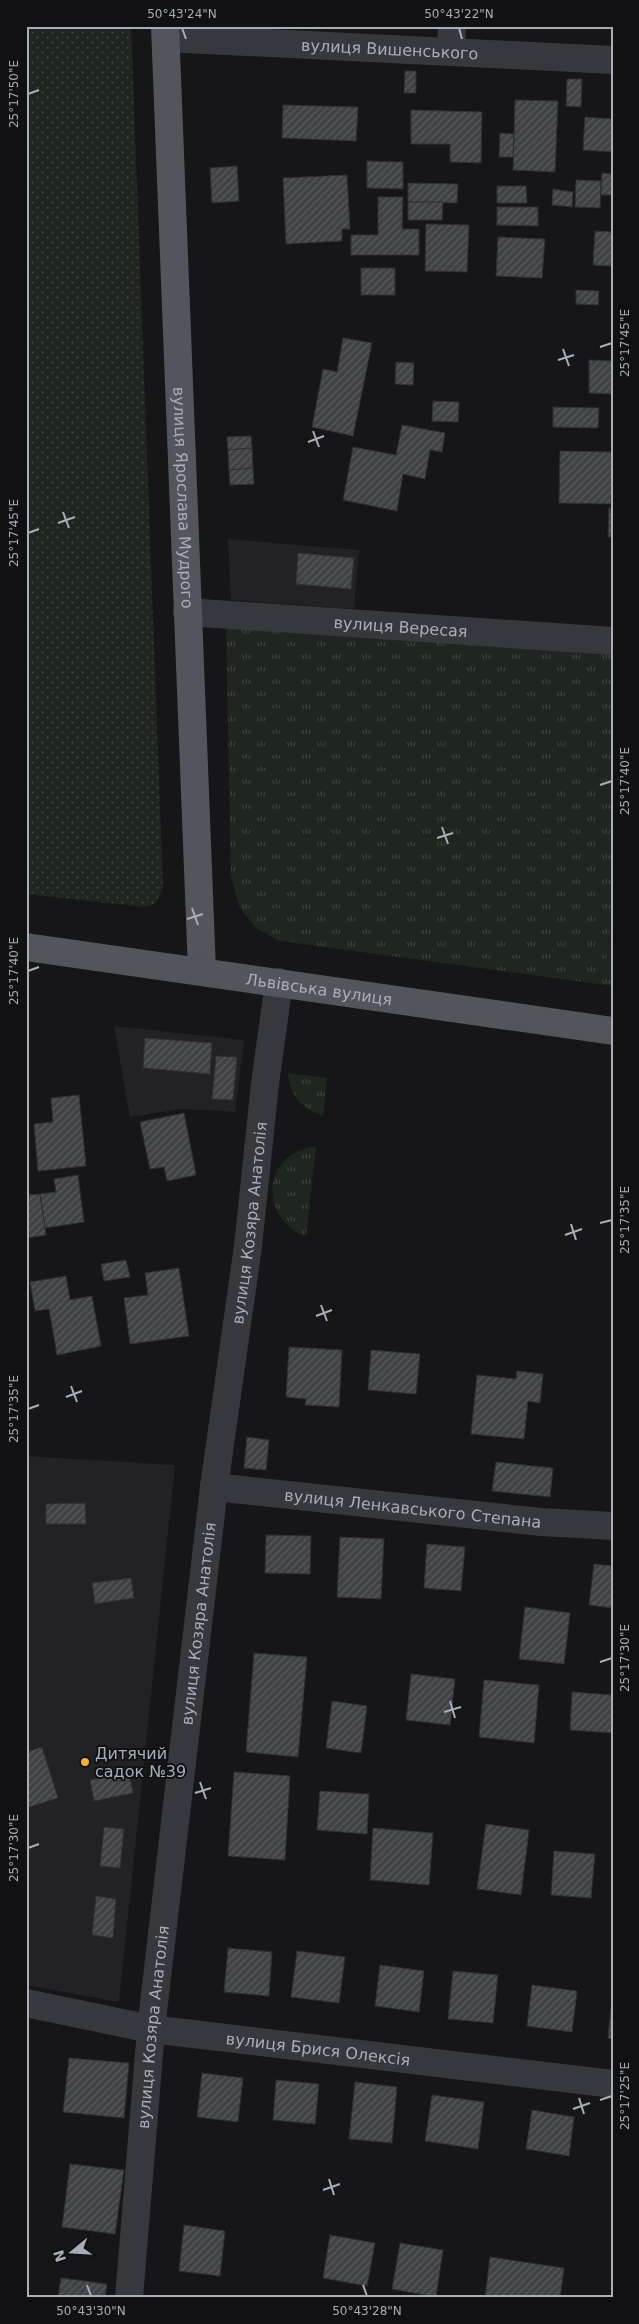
<svg xmlns="http://www.w3.org/2000/svg" width="639" height="2324" font-family="'DejaVu Sans',sans-serif">
  <defs>
    <pattern id="grass-tufts" width="24" height="20" patternUnits="userSpaceOnUse" patternTransform="scale(1.25)"><rect width="24" height="20" fill="#1e261f"/><path d="M3 7l-1-3M5 7V3M7 7l1-3M15 17l-1-3M17 17v-4M19 17l1-3" fill="none" stroke="#3c433d"/></pattern>
    <pattern id="park-dots" width="8" height="8" patternUnits="userSpaceOnUse" patternTransform="scale(1.25)"><rect width="8" height="8" fill="#1e261f"/><path d="M2 2h.1M6 6h.1" fill="none" stroke="#3c433d" stroke-width="1.8" stroke-linecap="round"/></pattern>
    <pattern id="building-hatch" width="6" height="6" patternUnits="userSpaceOnUse" patternTransform="scale(1.25)"><rect width="6" height="6" fill="#404145"/><path d="M-1 1l2-2M0 6l6-6M5 7l2-2" fill="none" stroke="#595a5e"/></pattern>
  </defs>
  <rect width="100%" height="100%" fill="#161618"/>
  <!-- built -->
  <g fill="#222225">
    <path d="M228,539L359,550L354,609L231,600Z"/>
    <path d="M613,905V962L606,961Z"/>
    <path d="M114,1026L244,1040L235,1112L182,1109L130,1117Z"/>
    <path d="M26,1456L175,1465L119,2002L26,1985Z"/>
  </g>
  <!-- grass -->
  <g fill="url(#grass-tufts)">
    <path d="M226,626L613,649V904L606,961L613,962V986L280,941L256,928L239,906L231,876Z"/>
    <path d="M288,1073L327,1078L323,1116C300,1106 291,1098 288,1073Z"/>
    <path d="M309,1147H316L306,1236C275,1227 260,1185 285,1160C292,1153 300,1150 309,1147Z"/>
  </g>
  <!-- park -->
  <path fill="url(#park-dots)" d="M26,26H131L163,888L156,903L145,907L26,894Z"/>
  <!-- building -->
  <g fill="url(#building-hatch)" stroke="#303034">
    <path d="M405,71H416V93H404Z"/>
    <path d="M567,79H582L581,107L566,106Z"/>
    <path d="M515,100L558,101L555,172L513,170Z"/>
    <path d="M283,105L358,107L356,141L282,138Z"/>
    <path d="M411,110L482,112L481,163L450,162V144H411Z"/>
    <path d="M585,117L613,119V152L583,150Z"/>
    <path d="M500,133L514,134L513,157H499Z"/>
    <path d="M367,161L403,162V189L367,188Z"/>
    <path d="M237,166L239,201L212,203L210,168Z"/>
    <path d="M602,173L613,174V195H601Z"/>
    <path d="M347,175L350,229H342V241L286,244L283,178Z"/>
    <path d="M576,180L601,181L600,208L575,207Z"/>
    <path d="M408,183L458,184L457,203L408,202Z"/>
    <path d="M497,186H526L527,203H497Z"/>
    <path d="M553,189L573,192L572,207L552,205Z"/>
    <path d="M378,197H403L402,229H419V255H351V235H378Z"/>
    <path d="M408,202H443L442,220H408Z"/>
    <path d="M497,207H538V226L497,225Z"/>
    <path d="M426,224L469,225L467,272L425,271Z"/>
    <path d="M595,231L613,232V266L593,265Z"/>
    <path d="M498,237L545,239L542,278L496,276Z"/>
    <rect x="361" y="268" width="34" height="27"/>
    <path d="M576,290L599,291L598,305L576,304Z"/>
    <path d="M343,338L372,343L353,436L312,427L323,369L337,372Z"/>
    <path d="M589,360L613,361V394L589,393Z"/>
    <path d="M396,362L414,363L413,385L395,384Z"/>
    <path d="M433,401L459,402L458,422L432,421Z"/>
    <path d="M553,407L599,408L598,428L553,427Z"/>
    <path d="M402,425L445,433L442,452L430,450L425,479L403,474L397,511L343,500L353,447L396,455Z"/>
    <path d="M251,436L252,448L228,450L227,437Z"/>
    <path d="M252,448L253,468L229,470L228,450Z"/>
    <path d="M560,451L613,452L611,504L559,503Z"/>
    <path d="M253,468L254,484L230,485L229,470Z"/>
    <path d="M609,508H613V537H608Z"/>
    <path d="M298,553L354,558L351,589L296,584Z"/>
    <path d="M145,1038L212,1043L210,1074L143,1068Z"/>
    <path d="M216,1056L237,1057L233,1100L212,1099Z"/>
    <path d="M79,1095L86,1166L38,1171L34,1124L53,1122L51,1098Z"/>
    <path d="M184,1113L196,1175L167,1181L164,1167L150,1169L140,1122Z"/>
    <path d="M78,1175L84,1222L45,1228L40,1194L56,1192L54,1179Z"/>
    <path d="M40,1194L46,1235L26,1238V1195Z"/>
    <path d="M126,1260L130,1277L104,1281L101,1264Z"/>
    <path d="M179,1268L189,1336L130,1344L124,1298L148,1295L145,1273Z"/>
    <path d="M66,1276L70,1300L92,1296L101,1346L57,1355L49,1309L35,1311L30,1282Z"/>
    <path d="M289,1347L342,1350L339,1407L305,1405L306,1399L286,1397Z"/>
    <path d="M371,1350L420,1354L416,1394L368,1390Z"/>
    <path d="M517,1371L543,1374L540,1403L528,1401L524,1439L471,1434L477,1375L516,1379Z"/>
    <path d="M247,1437L269,1440L266,1470L244,1468Z"/>
    <path d="M496,1462L553,1468L550,1497L492,1491Z"/>
    <path d="M85,1503L86,1524H46V1504Z"/>
    <path d="M266,1535L311,1536L310,1574L265,1573Z"/>
    <path d="M340,1537L384,1539L381,1599L337,1597Z"/>
    <path d="M427,1544L465,1547L461,1591L424,1588Z"/>
    <path d="M594,1564L613,1566V1608L589,1605Z"/>
    <path d="M131,1578L134,1598L95,1604L92,1583Z"/>
    <path d="M525,1607L570,1613L564,1664L519,1659Z"/>
    <path d="M254,1653L307,1657L298,1757L246,1752Z"/>
    <path d="M411,1674L455,1679L450,1725L406,1720Z"/>
    <path d="M484,1680L539,1685L534,1743L479,1737Z"/>
    <path d="M572,1692L613,1695V1733L570,1730Z"/>
    <path d="M332,1701L367,1706L361,1753L326,1748Z"/>
    <path d="M42,1747L58,1798L26,1808V1752Z"/>
    <path d="M234,1772L290,1776L285,1860L228,1856Z"/>
    <path d="M129,1773L133,1793L94,1801L90,1780Z"/>
    <path d="M320,1791L369,1794L367,1834L317,1830Z"/>
    <path d="M486,1824L529,1830L521,1895L477,1889Z"/>
    <path d="M104,1827L124,1829L120,1868L100,1866Z"/>
    <path d="M373,1828L433,1833L429,1885L370,1880Z"/>
    <path d="M554,1851L595,1854L591,1898L551,1895Z"/>
    <path d="M96,1896L116,1899L113,1938L92,1935Z"/>
    <path d="M228,1948L272,1952L269,1996L224,1992Z"/>
    <path d="M297,1951L345,1957L339,2003L291,1997Z"/>
    <path d="M380,1965L424,1971L419,2012L375,2006Z"/>
    <path d="M453,1971L498,1975L493,2023L448,2019Z"/>
    <path d="M532,1985L577,1991L572,2032L527,2026Z"/>
    <path d="M612,1998H613V2039L608,2038Z"/>
    <path d="M69,2058L129,2063L124,2118L63,2112Z"/>
    <path d="M202,2073L243,2078L238,2122L197,2117Z"/>
    <path d="M276,2080L319,2084L315,2124L273,2120Z"/>
    <path d="M355,2082L397,2087L392,2143L349,2139Z"/>
    <path d="M432,2095L484,2102L478,2149L425,2141Z"/>
    <path d="M532,2110L574,2117L569,2156L526,2149Z"/>
    <path d="M70,2164L124,2170L115,2234L62,2227Z"/>
    <path d="M184,2225L225,2231L220,2276L179,2271Z"/>
    <path d="M330,2235L375,2243L367,2286L323,2278Z"/>
    <path d="M400,2243L443,2250L436,2297L392,2289Z"/>
    <path d="M490,2257L564,2268L560,2298H485Z"/>
    <path d="M61,2278L107,2284L105,2298H58Z"/>
  </g>
  <g fill="none" stroke-linecap="round" stroke-linejoin="round">
    <!-- minor -->
    <g stroke="#37383d" stroke-width="28">
      <path id="s1" d="M166,38L613,60"/>
      <path d="M451,52L452,26"/>
      <path id="s2" d="M187,612L613,641"/>
      <path id="s3" d="M214,1487L541,1522L613,1526"/>
      <path id="s4" d="M26,2003L151,2029L613,2084"/>
      <path id="s5" d="M129,2298L151,2029L214,1487L248,1246L265,1084L279,982"/>
    </g>
    <!-- major -->
    <g stroke="#53555c" stroke-width="28">
      <path id="s6" d="M165,26L202,971"/>
      <path id="s7" d="M26,947L613,1031"/>
    </g>
  </g>
  <!-- ticks -->
  <path fill="none" stroke="#a8adb8" stroke-width="2" d="M182,28L186,39M459,28L462,39M28,94L39,90M600,347L612,343M563,349L569,366M558,360L574,355M313,431L319,447M308,442L324,436M63,512L69,528M58,523L75,517M28,533L39,529M600,785L612,781M442,827L448,844M437,838L453,833M192,908L198,925M187,919L203,914M28,971L39,967M600,1223L612,1220M571,1224L576,1240M565,1235L582,1229M321,1305L327,1321M316,1316L332,1310M71,1386L77,1402M66,1397L82,1391M28,1409L39,1405M600,1662L612,1658M450,1701L455,1718M444,1712L461,1707M200,1782L206,1799M195,1793L211,1788M28,1848L39,1844M579,2098L584,2114M600,2100L612,2096M573,2109L590,2103M329,2179L334,2195M323,2190L340,2184M87,2285L91,2296M363,2285L367,2296"/>
  <!-- markers -->
  <circle fill="#f2b134" stroke="#111113" stroke-width="2" cx="85" cy="1762" r="5"/>
  <g text-anchor="middle" stroke-width="4" stroke-linejoin="round" paint-order="stroke">
    <!-- street labels -->
    <g font-size="16" fill="#a8adb8" stroke="#111113">
      <text dy="6" stroke="none"><textPath href="#s1" startOffset="224">вулиця Вишенського</textPath></text>
      <text dy="6" stroke="none"><textPath href="#s6" startOffset="472">вулиця Ярослава Мудрого</textPath></text>
      <text dy="6" stroke="none"><textPath href="#s2" startOffset="214">вулиця Вересая</textPath></text>
      <text dy="6" stroke="none"><textPath href="#s7" startOffset="296">Львівська вулиця</textPath></text>
      <text dy="6" stroke="none"><textPath href="#s5" startOffset="1082">вулиця Козяра Анатолія</textPath></text>
      <text dy="6" stroke="none"><textPath href="#s3" startOffset="200">вулиця Ленкавського Степана</textPath></text>
      <text dy="6" stroke="none"><textPath href="#s5" startOffset="678">вулиця Козяра Анатолія</textPath></text>
      <text dy="6" stroke="none"><textPath href="#s5" startOffset="272">вулиця Козяра Анатолія</textPath></text>
      <text dy="6" stroke="none"><textPath href="#s4" startOffset="296">вулиця Брися Олексія</textPath></text>
    </g>
    <!-- poi labels -->
    <g font-size="16" fill="#a8adb8" stroke="#111113" text-anchor="start">
      <text x="95" y="1759">Дитячий<tspan x="95" dy="18">садок №39</tspan></text>
    </g>
  </g>
  <!-- border -->
  <rect width="639" height="2324" fill="none" stroke="#111113" stroke-width="55"/>
  <!-- north arrow -->
  <g transform="translate(72 2252) rotate(252)" stroke="#111113" stroke-width="4" paint-order="stroke">
  <path d="M0-4L9 19L0 12L-9 19Z" fill="#a8adb8"/>
  <text y="-8" font-size="14" font-weight="bold" text-anchor="middle" fill="#a8adb8">N</text>
  </g>
  <rect x="28" y="28" width="584" height="2268" fill="none" stroke="#a8adb8" stroke-width="2"/>
  <g font-size="12" text-anchor="middle" fill="#a8adb8">
    <text x="182" y="18">50°43'24"N</text>
    <text x="459" y="18">50°43'22"N</text>
    <text transform="translate(14 94) rotate(-90)" y="4">25°17'50"E</text>
    <text transform="translate(625 343) rotate(-90)" y="4">25°17'45"E</text>
    <text transform="translate(14 533) rotate(-90)" y="4">25°17'45"E</text>
    <text transform="translate(625 781) rotate(-90)" y="4">25°17'40"E</text>
    <text transform="translate(14 971) rotate(-90)" y="4">25°17'40"E</text>
    <text transform="translate(625 1220) rotate(-90)" y="4">25°17'35"E</text>
    <text transform="translate(14 1409) rotate(-90)" y="4">25°17'35"E</text>
    <text transform="translate(625 1658) rotate(-90)" y="4">25°17'30"E</text>
    <text transform="translate(14 1848) rotate(-90)" y="4">25°17'30"E</text>
    <text transform="translate(625 2096) rotate(-90)" y="4">25°17'25"E</text>
    <text x="91" y="2315">50°43'30"N</text>
    <text x="367" y="2315">50°43'28"N</text>
  </g>
</svg>
